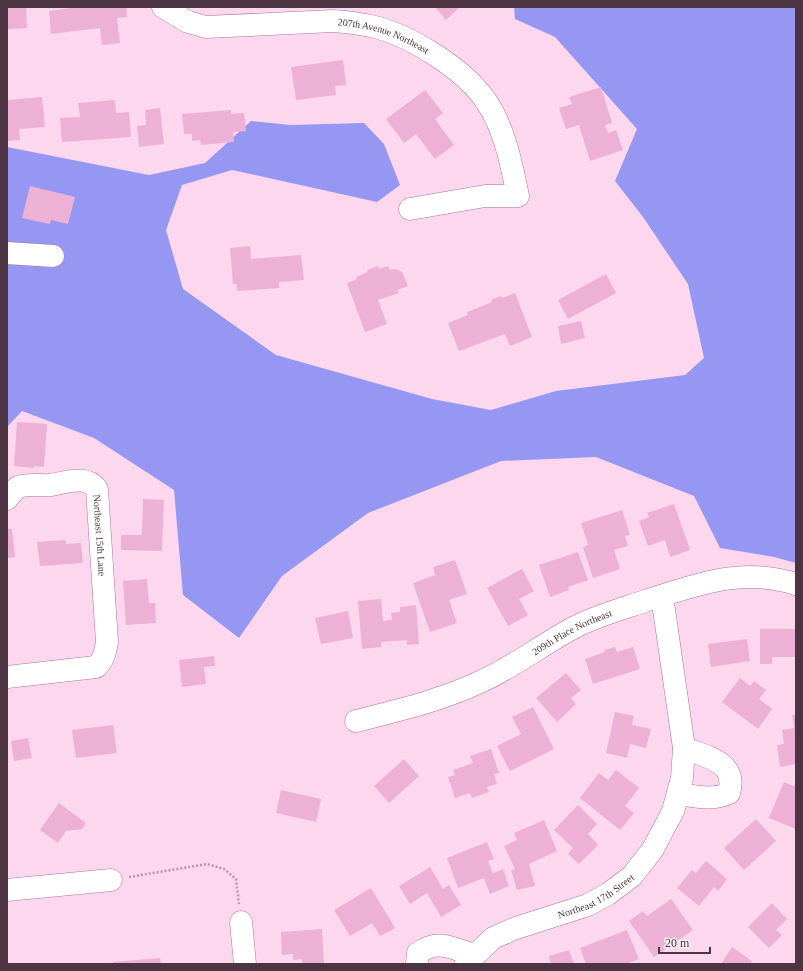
<svg xmlns="http://www.w3.org/2000/svg" width="803" height="971" font-family="'Times New Roman',serif">
  <rect width="100%" height="100%" fill="#fdd7ee"/>
  <!-- forest -->
  <path fill="#9597f3" d="M514,7H796V563L774,557L720,548L694,496L596,457L501,461L368,513L282,576L239,638L183,595L174,490L94,438L22,411L7,427V147L149,175L205,163L251,121L290,125L364,123L384,144L400,185L377,202L232,170L182,185L166,230L183,289L276,355L432,399L491,410L556,391L685,375L704,358L688,284L643,217L615,181L637,129L555,37L515,19Z"/>
  <!-- building -->
  <g fill="#edb1d6">
    <path d="M7,7H26L27,28L7,29Z"/>
    <path d="M78,7H126L127,17L117,18L120,43L102,45L100,28L51,34L49,11Z"/>
    <path d="M435,7H460L446,20Z"/>
    <path d="M343,60L346,85L335,86L336,95L296,100L291,67Z"/>
    <path d="M601,87L612,123L605,125L608,133L616,130L623,150L590,161L579,125L566,129L559,108L572,104L569,97Z"/>
    <path d="M425,90L443,113L435,119L454,145L435,159L416,134L404,143L386,119Z"/>
    <path d="M42,97L45,127L19,129L20,140L7,141V100Z"/>
    <path d="M115,100L116,113L129,112L131,137L62,142L60,118L80,117L78,103Z"/>
    <path d="M160,108L164,144L139,147L137,126L146,125L145,110Z"/>
    <path d="M231,110V114L244,113L246,131L233,132L234,142L201,145L200,140L192,141V134H184L182,114Z"/>
    <path d="M30,186L75,197L68,224L51,220L50,224L22,218Z"/>
    <path d="M250,246L251,259L301,255L304,280L279,282V288L237,291V284H233L230,248Z"/>
    <path d="M378,266L379,269L388,266L390,270L395,269L402,272L408,286L397,290L399,293L378,300L387,324L365,332L347,283L357,279L356,277L368,272L367,270Z"/>
    <path d="M606,274L616,293L568,319L558,300Z"/>
    <path d="M515,293L532,337L510,346L505,334L459,351L448,323L468,315L467,312L492,302L491,300L501,296L502,298Z"/>
    <path d="M581,321L585,338L561,344L558,326Z"/>
    <path d="M17,422L47,424L44,467L34,466V468L14,466Z"/>
    <path d="M143,499L164,500L162,551L121,550V535H142Z"/>
    <path d="M674,504L690,550L670,557L665,540L648,546L639,521L649,517L647,513Z"/>
    <path d="M622,510L630,535L625,536L628,546L614,550L620,569L593,578L583,547L588,545L581,523Z"/>
    <path d="M7,529H12L15,557L7,558Z"/>
    <path d="M65,540L66,544L81,543L83,563L40,566L37,542Z"/>
    <path d="M578,552L588,580L568,587L569,590L550,597L539,565Z"/>
    <path d="M455,560L467,594L449,600L457,623L430,632L413,583L435,575L433,567Z"/>
    <path d="M522,569L534,591L519,599L528,615L508,626L487,588Z"/>
    <path d="M147,579L149,603H155L156,623L126,625L123,581Z"/>
    <path d="M381,599L383,621L392,620L391,613L400,612V607L416,605L419,644L407,645V640L381,642V647L362,649L358,601Z"/>
    <path d="M348,611L353,638L321,644L315,618Z"/>
    <path d="M760,629H796V657H772V664H760Z"/>
    <path d="M747,639L750,661L711,667L708,644Z"/>
    <path d="M615,647L617,652L633,647L640,669L593,684L585,659L605,652L604,650Z"/>
    <path d="M214,656L215,666L204,667L206,684L182,687L179,660Z"/>
    <path d="M566,673L581,690L571,698L576,704L557,722L536,698Z"/>
    <path d="M740,678L750,686L754,681L766,690L759,699L772,709L758,729L722,702Z"/>
    <path d="M533,707L554,749L510,771L497,746L521,734L512,717Z"/>
    <path d="M615,712L634,716L632,725L651,729L646,748L630,744L627,758L606,753Z"/>
    <path d="M792,715H796V764L780,767L777,745L784,744L782,730L794,728Z"/>
    <path d="M113,725L117,753L76,758L72,730Z"/>
    <path d="M28,738L32,758L14,761L11,741Z"/>
    <path d="M491,749L499,773L494,774L497,784L487,787L489,792L472,798L470,793L455,798L448,777L455,775L453,770L473,763L470,756Z"/>
    <path d="M404,759L419,776L389,803L374,786Z"/>
    <path d="M616,770L639,788L625,806L634,813L620,830L580,798L599,773L608,780Z"/>
    <path d="M784,782L796,787V829L769,818Z"/>
    <path d="M281,790L321,799L316,822L276,813Z"/>
    <path d="M59,803L86,823L82,829L66,831L58,843L40,830Z"/>
    <path d="M578,805L597,824L588,834L598,845L579,864L568,854L573,848L554,830Z"/>
    <path d="M756,819L776,841L744,870L724,848Z"/>
    <path d="M544,820L557,851L529,864L535,886L517,890L511,870L515,869L504,846L517,840L514,833Z"/>
    <path d="M487,842L494,859L488,861L493,873L503,869L509,886L490,894L484,878L458,888L447,858Z"/>
    <path d="M706,861L727,879L718,891L714,887L699,906L677,888L692,870L696,873Z"/>
    <path d="M430,867L443,889L449,885L461,905L441,917L427,893L410,904L399,886Z"/>
    <path d="M371,888L395,928L380,936L372,923L350,936L334,910Z"/>
    <path d="M671,899L693,930L654,957L629,921L643,911L647,916Z"/>
    <path d="M772,903L787,919L776,930L782,935L769,948L748,927Z"/>
    <path d="M322,929L324,964H302V959L293,960V954L282,955L281,932Z"/>
    <path d="M627,930L639,959L626,964H586L580,948Z"/>
    <path d="M732,947L752,961L750,964H721Z"/>
    <path d="M569,950L574,964H551L549,956Z"/>
    <path d="M160,958L161,964H113V962Z"/>
  </g>
  <g fill="none" stroke-linecap="round" stroke-linejoin="round">
    <defs>
      <g id="minor">
        <path id="s1" d="M163,7L188,22L206,27L333,21C349,22 364,24 379,28C414,38 465,70 486,101C505,129 511,163 518,196H485L410,209"/>
        <path d="M7,253L53,256"/>
        <path id="s2" d="M7,499C10,495 14,490 18,487C28,483 40,486 50,485C65,483 86,474 97,489L107,642C105,652 104,660 96,667L7,677"/>
        <path id="s3" d="M356,721C399,710 439,701 480,682C514,667 544,643 577,626C599,615 625,608 648,600C699,584 743,567 796,584"/>
        <path d="M678,794C695,796 713,801 729,793C738,762 707,757 684,748"/>
        <path d="M7,890L111,880"/>
        <path d="M241,922L245,964"/>
        <path d="M417,964L418,953C439,938 453,949 474,955"/>
        <path id="s4" d="M466,964L493,938L516,928L588,905L608,894L632,876L653,849L673,811L682,778L684,748L662,596"/>
      </g>
    </defs>
    <!-- minor casing -->
    <use href="#minor" stroke="#ae769a" stroke-width="23"/>
    <!-- path -->
    <path stroke="#b696aa" stroke-width="2.5" stroke-dasharray="2 2" stroke-linecap="butt" d="M129,877L207,864L224,869L236,879L239,904"/>
    <!-- minor -->
    <use href="#minor" stroke="#fff" stroke-width="22"/>
  </g>
  <g text-anchor="middle" stroke-width="4" stroke-linejoin="round" paint-order="stroke">
    <!-- street labels -->
    <g font-size="10" fill="#4c3443" stroke="#faedf4">
      <text dy="4" stroke="none"><textPath href="#s1" startOffset="228">207th Avenue Northeast</textPath></text>
      <text dy="4" stroke="none"><textPath href="#s2" startOffset="145">Northeast 15th Lane</textPath></text>
      <text dy="4" stroke="none"><textPath href="#s3" startOffset="235">209th Place Northeast</textPath></text>
      <text dy="4" stroke="none"><textPath href="#s4" startOffset="149">Northeast 17th Street</textPath></text>
    </g>
  </g>
  <!-- border -->
  <rect width="803" height="971" fill="none" stroke="#4c3443" stroke-width="16"/>
  <!-- scale -->
  <path d="M659 947v6h51v-6" fill="none" stroke="#4c3443" stroke-width="2"/>
  <text x="665" y="947" font-size="12" fill="#4c3443" stroke="#faedf4" stroke-width="3" paint-order="stroke">20 m</text>
</svg>
